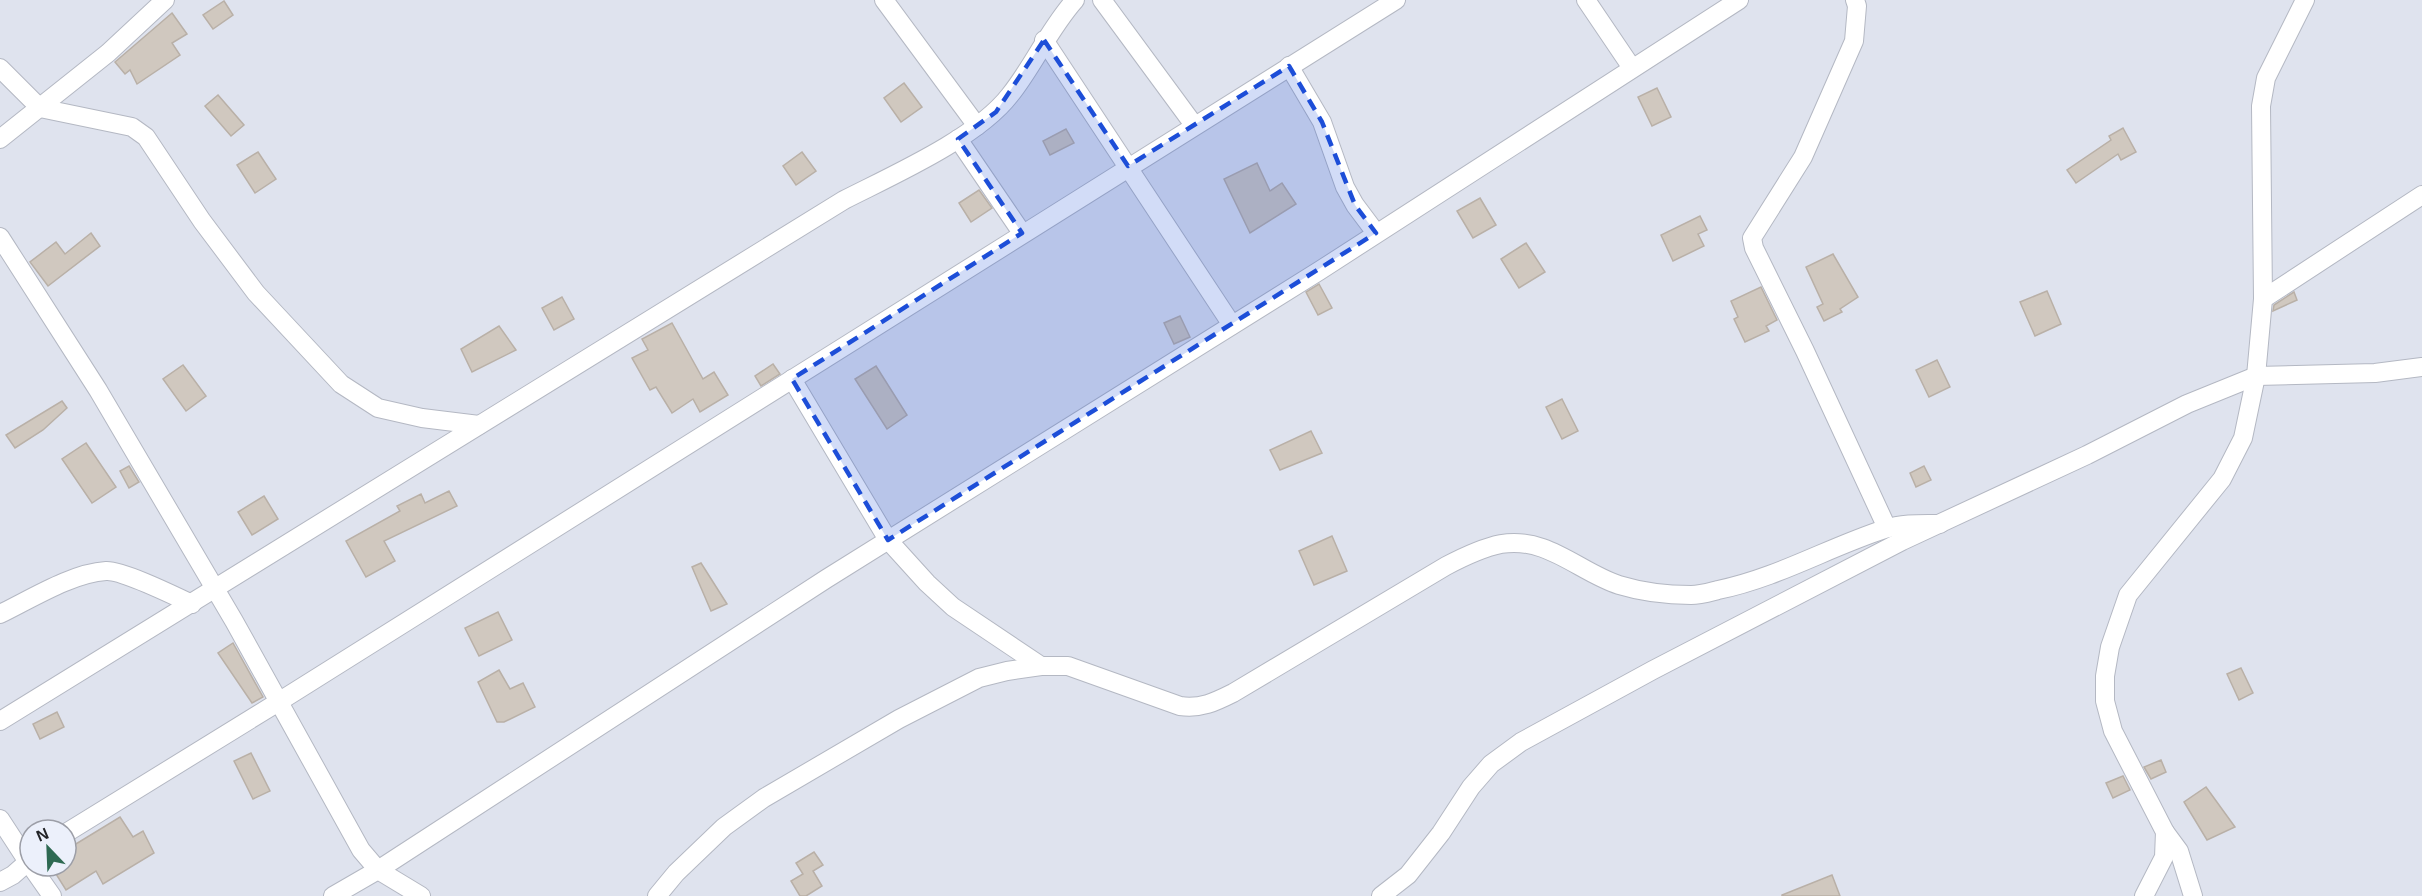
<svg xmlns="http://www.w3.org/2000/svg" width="2422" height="896" font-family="Helvetica,sans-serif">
  <rect width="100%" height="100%" fill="#dfe3ee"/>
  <!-- building -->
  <g fill="#d0c8bf" stroke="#b9b0a7" stroke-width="1.5">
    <path d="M224,1L233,15L213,29L203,15Z"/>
    <path d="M172,13L187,34L172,43L180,55L137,84L130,70L125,74L115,62Z"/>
    <path d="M904,83L922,107L901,122L884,98Z"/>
    <path d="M1657,88L1671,117L1652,126L1638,97Z"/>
    <path d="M218,95L244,125L231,136L205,106Z"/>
    <path d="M2123,128L2136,152L2121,160L2118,154L2076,183L2067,170L2111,140L2109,136Z"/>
    <path d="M1066,129L1074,143L1050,155L1043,141Z"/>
    <path d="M258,152L276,179L255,193L237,165Z"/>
    <path d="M802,152L816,171L796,185L783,166Z"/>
    <path d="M1257,163L1270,191L1282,183L1296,204L1250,233L1224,179Z"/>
    <path d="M979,190L992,208L971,222L959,203Z"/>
    <path d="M1480,198L1496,225L1473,238L1457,211Z"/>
    <path d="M1700,216L1707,230L1698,234L1704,246L1673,261L1661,235Z"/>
    <path d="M91,233L100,246L48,286L30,262L56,242L65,254Z"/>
    <path d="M1526,243L1545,272L1519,288L1501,259Z"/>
    <path d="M1833,254L1858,297L1840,309L1842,312L1824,321L1817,307L1823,304L1806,267Z"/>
    <path d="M1319,284L1332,308L1318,315L1306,292Z"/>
    <path d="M1761,287L1777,320L1766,326L1769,331L1745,342L1734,319L1738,317L1731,301Z"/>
    <path d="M2047,291L2061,324L2035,336L2020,302Z"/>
    <path d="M2294,292L2297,300L2273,311L2274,305Z"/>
    <path d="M562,297L574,319L554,330L542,308Z"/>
    <path d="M1180,316L1190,337L1174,344L1164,323Z"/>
    <path d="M672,323L703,379L714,372L728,395L700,412L693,399L672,413L656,387L650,390L632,358L648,350L642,339Z"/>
    <path d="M499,326L516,350L472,372L461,349Z"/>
    <path d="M1937,360L1950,387L1929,397L1916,370Z"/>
    <path d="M773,364L780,374L761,386L755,376Z"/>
    <path d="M183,365L206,396L186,411L163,379Z"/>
    <path d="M876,366L907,415L887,429L855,379Z"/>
    <path d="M1562,399L1578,431L1562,439L1546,407Z"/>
    <path d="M62,401L67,408L43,430L15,448L6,435Z"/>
    <path d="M1311,431L1322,453L1280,470L1270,450Z"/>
    <path d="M86,443L116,487L92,503L62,459Z"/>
    <path d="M129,466L139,482L129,488L120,471Z"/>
    <path d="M1924,466L1931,480L1916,487L1910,473Z"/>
    <path d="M449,491L457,506L384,541L395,561L366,577L346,541L400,511L397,506L421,494L425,503Z"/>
    <path d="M264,496L278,519L252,535L238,512Z"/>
    <path d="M1332,536L1347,571L1314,585L1299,551Z"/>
    <path d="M701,563L727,604L711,611L692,567Z"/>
    <path d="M498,612L512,640L479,656L465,628Z"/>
    <path d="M233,643L263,697L252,703L218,653Z"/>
    <path d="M2241,668L2253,693L2239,700L2227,674Z"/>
    <path d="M499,670L510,689L523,683L535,707L504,722H497L478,682Z"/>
    <path d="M57,712L64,727L40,739L33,724Z"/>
    <path d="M251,753L270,791L253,799L234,761Z"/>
    <path d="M2161,760L2166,772L2151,779L2144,767Z"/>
    <path d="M2123,776L2130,790L2113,798L2106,783Z"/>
    <path d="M2206,787L2235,827L2207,840L2184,802Z"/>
    <path d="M120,817L133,837L143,831L154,853L103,884L96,871L66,890L51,866H66V850Z"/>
    <path d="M814,852L823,865L813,871L822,886L806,896H800L791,881L803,874L796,863Z"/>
    <path d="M1832,875L1840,896H1782V895Z"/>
  </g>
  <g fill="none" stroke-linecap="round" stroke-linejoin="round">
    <defs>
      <g id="street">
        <path d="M884,0L977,126"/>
        <path d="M1102,0L1194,125"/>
        <path d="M1586,0L1632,68"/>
        <path d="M1855,0L1857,6L1854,41L1803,157L1752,238L1754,248L1805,351L1887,528"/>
        <path d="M1044,40L1232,325"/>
        <path d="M1289,66L1322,122L1345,187L1355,205L1376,233"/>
        <path d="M0,68L40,108L132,127L146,137L202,221L256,293L341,384L378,408L422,418L479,425"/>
        <path d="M0,139L108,53L165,0"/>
        <path d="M958,139L1022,233"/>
        <path d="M0,237L98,390L234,621L361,850L378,870L421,896"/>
        <path d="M2263,299L2422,195"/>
        <path d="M792,379L888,540L927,583L953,607L1041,666"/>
        <path d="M0,614C31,599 72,573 106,571C122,570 175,596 192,604"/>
        <path d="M0,721L844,200C893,175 977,138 1010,95C1034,65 1049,29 1075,0"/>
        <path d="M0,819L30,865"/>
        <path d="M2165,832L2179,851L2193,896"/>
        <path d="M66,833L280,701L1396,0"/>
        <path d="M31,866L52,896"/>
        <path d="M0,882L13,875L30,860"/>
        <path d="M333,896L378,870L826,579L1319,271L1739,0"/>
        <path d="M657,896L676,873L724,827L764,798L899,719L979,678L1007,671L1041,666H1068L1180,706C1201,709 1215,702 1233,693L1446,566C1463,557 1481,548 1501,544C1547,536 1579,572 1619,585C1642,592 1668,595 1691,595C1700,595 1710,592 1718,590C1777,578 1829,547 1885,529C1903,523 1921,524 1940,524"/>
        <path d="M1381,896L1408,875L1441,833L1471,787L1491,764L1521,742L1653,670L1902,541L2087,455L2187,404L2256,376L2375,373L2422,367"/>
        <path d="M2144,896L2164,857L2165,832L2113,731L2105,701V676L2110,647L2128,595L2222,479L2243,438L2256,376L2263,299L2261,106L2266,78L2305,0"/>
      </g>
    </defs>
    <!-- street casing -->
    <use href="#street" stroke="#b4b8c3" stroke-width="20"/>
    <!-- street -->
    <use href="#street" stroke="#fff" stroke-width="18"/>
  </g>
  <!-- marked area -->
  <path fill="#1d4ed8" fill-opacity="0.2" stroke="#1d4ed8" stroke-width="4.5" stroke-dasharray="12 8" stroke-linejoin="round" d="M1044,40L1128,166L1289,66L1322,122L1355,205L1376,233L888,540L792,379L1022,233L958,139L996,112Z"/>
  <!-- north arrow -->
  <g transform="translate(48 848) rotate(337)"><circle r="28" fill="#ecf0fb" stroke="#9c9ea7" stroke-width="1.5"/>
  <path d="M0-4.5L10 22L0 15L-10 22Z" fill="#2e6952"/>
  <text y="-9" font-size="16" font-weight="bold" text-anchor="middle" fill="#232428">N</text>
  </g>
</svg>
